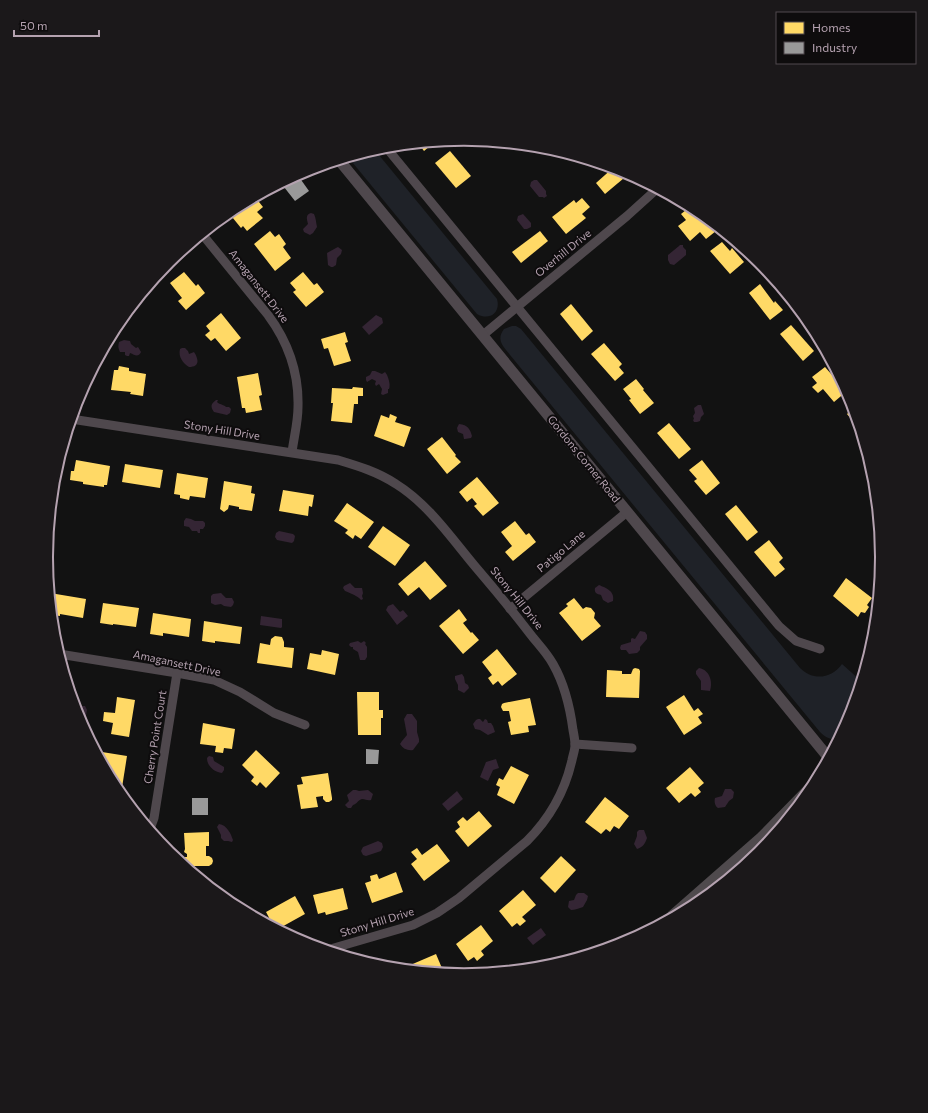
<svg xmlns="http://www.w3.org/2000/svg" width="928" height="1113" font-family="Commissioner,sans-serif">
  <rect width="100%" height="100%" fill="#121212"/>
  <!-- green -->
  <g fill="#1f2228">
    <path d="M374,149L497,299C501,313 489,321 477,314L348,157Z"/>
    <path d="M512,326H516L521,329L800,668C813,681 831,679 842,664L861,681L850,717L838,739C830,740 825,737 820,732L506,350C500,343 498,337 504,329Z"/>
  </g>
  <!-- water -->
  <g fill="#342534">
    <path d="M534,180H537L546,191V194L547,196L544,198L543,197H539L530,186L531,182Z"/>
    <path d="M311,213L314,214C316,218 316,223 317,227L313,233L310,235L304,232L303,229L308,224C307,219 305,215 311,213Z"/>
    <path d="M523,214L531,223V227L527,229H524L517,220L518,216Z"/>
    <path d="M680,245H683V247L686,250V255L674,265L670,264L668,260V255L679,246Z"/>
    <path d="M338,247L342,250L341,254L337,258L336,265L333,267H331L328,265L327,253L336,248Z"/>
    <path d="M376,315L382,318L383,323L369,335L362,327Z"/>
    <path d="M124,340L130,341L131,344L136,348L138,347L141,352C138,358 135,355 130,353L129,356H127L125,355V352H120C118,348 118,346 119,342Z"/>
    <path d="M182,348H185L188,351L189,354L194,352C198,358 201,367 189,367C183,363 178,357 180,349Z"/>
    <path d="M372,371H375L382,374L385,372C388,375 391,385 389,389H388V393L383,395L381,394L382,389L379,384L376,386L375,384L376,381L372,379L367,382L366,380V377L370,375Z"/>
    <path d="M216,400H218L217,402C220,405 223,404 226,407H229L231,409L230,413L227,415L214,412C210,406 211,404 216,400Z"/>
    <path d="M698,405H701L704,414L701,417L700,421L697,422H694L693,420L694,419L693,416L695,413L694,408Z"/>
    <path d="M459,424C468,425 470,429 472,436L471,438L465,439H464L463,434L458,432L457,428Z"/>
    <path d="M186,518L191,519L195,521H203L205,523V526L203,529H200V533H198L197,531H192L189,527L184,526V521Z"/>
    <path d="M279,531L293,534L295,536L294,541L292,543L277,540L275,537L276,533Z"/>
    <path d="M350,583L355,588H362L363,593L362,596L363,599L361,600C358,596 350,593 345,591L343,588L344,586Z"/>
    <path d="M599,585C606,588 615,591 613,601L608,603L603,600L601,595C597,594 594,593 595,588Z"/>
    <path d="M221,593L226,598H232L234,602L233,605L231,607L224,606L221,604L215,605L211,603V596L213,594Z"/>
    <path d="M393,604L400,612L403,610L408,616L397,625L386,610L388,606Z"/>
    <path d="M261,616L282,619V627L281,628L260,625Z"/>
    <path d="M640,631L645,632L647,635V639L640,647V650L637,653L629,654L626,650H621L620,648L621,645L631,642V639L632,638L635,639Z"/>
    <path d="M358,641L361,643L364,641L366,643L365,644L367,647V657L365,660H360L358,652L353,649V647H351L349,645L350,643Z"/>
    <path d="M699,668C710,670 713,682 710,691L701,690V681L696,674V671Z"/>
    <path d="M462,674L464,677L465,683L468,685L469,688L464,693L458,690V685L455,679V676Z"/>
    <path d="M82,706H85L87,710C86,715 85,719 89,723L88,725L85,724L82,725C79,718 74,712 82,706Z"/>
    <path d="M407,714H412L417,721V732L419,739V742L413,750C408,751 403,749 400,744L402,741L407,735L404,719Z"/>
    <path d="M478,719H480L483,722L485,719L487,720L488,723H491L493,726L495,732L488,735L480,730L475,729L473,724L476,720Z"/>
    <path d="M209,756L213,757L214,761L224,767V770L222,773C214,772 207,766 207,758Z"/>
    <path d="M496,759L499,768L493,770L488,781L480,777L486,762Z"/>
    <path d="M725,789H731L734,792L733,798L729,801L725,807L718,808C715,806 714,802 715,798L722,796Z"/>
    <path d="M353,790H356L359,791L368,790L373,794L371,800C367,801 366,799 362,799C358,800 357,804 353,805L351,808H348L345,805L349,801L347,795Z"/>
    <path d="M457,791L463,799L448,811L442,804Z"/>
    <path d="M219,824C227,825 231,834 233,840L232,842L228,841H224L221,838V835L217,827Z"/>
    <path d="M639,830H644L647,838C645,844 643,847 637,849L634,844L637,836V832Z"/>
    <path d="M378,841L382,843L383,847L381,851L366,856L363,855L361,851L363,847Z"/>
    <path d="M578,893H584L588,896L587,900L583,907C579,908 575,910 571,910L568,907L569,901L574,900L576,895Z"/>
    <path d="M541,928L546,935L533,945L527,938Z"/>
  </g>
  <!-- homes -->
  <g fill="#ffd966">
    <path d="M436,141L424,151L418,143L430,142Z"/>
    <path d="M450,151L471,176L456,188L435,163Z"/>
    <path d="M614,167L630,173L605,194L596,183Z"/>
    <path d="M255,197L263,207L257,212L263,218L247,231L243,226L241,228L228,212L232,209Z"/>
    <path d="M582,198L590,207L582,214L586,218L566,234L552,217L574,200L576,203Z"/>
    <path d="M691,206L701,213L716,231L706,239L700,232L690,241L678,226L686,220L681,214Z"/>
    <path d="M270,231L275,237L279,234L286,244L283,247L291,258L275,271L254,244Z"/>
    <path d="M540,231L548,241L521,263L512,252Z"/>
    <path d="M722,242L730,251L732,248L744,262L730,274L710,251Z"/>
    <path d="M184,272L196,286L198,284L205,293L186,310L178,301L182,298L170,283Z"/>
    <path d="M303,272L314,285L317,283L324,292L306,307L293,292L296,290L290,283Z"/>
    <path d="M760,284L774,303L775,301L783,310L770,320L749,293Z"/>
    <path d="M571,304L593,331L582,341L560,314Z"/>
    <path d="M221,313L241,338L226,351L215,338L211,341L205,335L210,331L206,326Z"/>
    <path d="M791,325L814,351L803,361L780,334Z"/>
    <path d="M345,332L348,342L345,343L351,361L334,366L328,348L324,349L321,339Z"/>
    <path d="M604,343L622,364L619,367L624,373L615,381L591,354Z"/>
    <path d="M119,366L129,368V371L146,374L143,396L130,394L131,392L111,390L114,370H118Z"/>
    <path d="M825,367L839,383L842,381L847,391L834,402L823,389L818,393L812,387L817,383L812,377Z"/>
    <path d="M258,373L262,395L259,396L262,410L246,413L245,408H242L237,377Z"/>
    <path d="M636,379L644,389L643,390L654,403L640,414L629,400L631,399L623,389Z"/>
    <path d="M353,387L363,388V396H358V404H354L352,423L331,421L333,403H331L332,388L352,389Z"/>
    <path d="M854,408L861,431L847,414Z"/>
    <path d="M390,414L397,417L395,422L411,427L404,447L374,436L381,415L389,418Z"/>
    <path d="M669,423L691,449L679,459L657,433Z"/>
    <path d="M442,437L456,455L455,456L461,462L447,474L427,449Z"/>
    <path d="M59,459H60L56,480H54Z"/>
    <path d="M76,460L110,466L107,485H104V487L83,484V482L70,480L71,471H74Z"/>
    <path d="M702,460L720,483L706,495L694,481L697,479L689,470Z"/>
    <path d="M125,464L163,470L160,488L122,482Z"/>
    <path d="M177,473L208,478L205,498L190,496L189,500L180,498V495L174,494Z"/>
    <path d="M477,477L499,503L483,516L474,506L477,504L472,498L467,502L459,492Z"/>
    <path d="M224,481L252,486L251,493L255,494L252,511L239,509V507L229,505L228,509L224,512L220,509Z"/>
    <path d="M283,490L314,495L312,507L309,506L308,516L279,511Z"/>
    <path d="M347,503L374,522L361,539L355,535L353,539L345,533L348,530L334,521Z"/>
    <path d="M736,505L758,532L747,541L725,514Z"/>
    <path d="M515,521L526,535L529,533L536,542L513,561L505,552L512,546L501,532Z"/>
    <path d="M383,526L410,545L395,566L368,547Z"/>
    <path d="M769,540L783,558L779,562L785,569L775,577L754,552Z"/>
    <path d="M425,561L447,586L430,600L419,587L408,596L398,584Z"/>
    <path d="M846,578L872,598L867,605L869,607L865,613L861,612L858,617L833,596Z"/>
    <path d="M50,593L86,599L83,618L60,614V616L52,615Z"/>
    <path d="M574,598L583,609L586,607L591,608L595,613L594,618L601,626L582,641L559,613L568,606L566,604Z"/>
    <path d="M103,603L139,608L136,627L113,624V625L100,623Z"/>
    <path d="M459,609L467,620L463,623L471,633L472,632L479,640L463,654L439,626Z"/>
    <path d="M153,613L191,619L189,637L163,633V636L150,634Z"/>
    <path d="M204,621L242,627L240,644L215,641V643L202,641Z"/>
    <path d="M275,636L282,637L284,642V647L294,648L292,668L257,663L260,643L270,645L271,639Z"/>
    <path d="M497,649L517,674L502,686L498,681L493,685L488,678L492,675L482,662Z"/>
    <path d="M322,650L339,654L335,675L307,669L310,653L321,655Z"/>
    <path d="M635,668L639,669L640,671L639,698L606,697L607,670L622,671V674H631L633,669Z"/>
    <path d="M357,692H379V710H383V718H381V735H358Z"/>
    <path d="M684,695L694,711L698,708L703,714L698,717L702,723L684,735L666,707Z"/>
    <path d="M117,697L135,700L129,737L111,734L113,723L103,721L104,712L115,713Z"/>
    <path d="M530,698L536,725L528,726L529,732L511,735L508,722L511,721L509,711H503L501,707L502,704L504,703Z"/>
    <path d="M203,723L235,729L232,749L224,748L223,753L215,752L216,746L200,744Z"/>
    <path d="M256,750L280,773L266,788L260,782L257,786L251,781L254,777L242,765Z"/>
    <path d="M102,752L127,756L121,794L116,789L101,760Z"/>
    <path d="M511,766L529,775L514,804L497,795L500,787L496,785L499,778L503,780Z"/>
    <path d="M690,767L704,783L698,788L701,792L695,797L691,793L679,803L666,788Z"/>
    <path d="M328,773L332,798V800L329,802H326L323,799V796L316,797L318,807L301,809L297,785L303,784L301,777Z"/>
    <path d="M605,797L629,816L619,829L614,826L610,832L606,829L601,834L585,822Z"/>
    <path d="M479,811L492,826L468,847L455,831L460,827L457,822L463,817L467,821Z"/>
    <path d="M209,832V846H206V856H209L212,858L213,861L212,864L209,866H186L185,857H187V854L184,852L185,849L184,833Z"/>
    <path d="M437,844L450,861L424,881L411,864L417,859L411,852L417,848L422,855Z"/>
    <path d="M561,856L576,870L555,893L540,878Z"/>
    <path d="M396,872L403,892L372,903L365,883L371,881L370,876L377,874L379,879Z"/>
    <path d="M343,888L348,909L326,915L325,912L318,914L313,895Z"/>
    <path d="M523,890L536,905L522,917L526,921L520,926L517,923L512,927L499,911Z"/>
    <path d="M295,896L305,914L278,929L274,927L266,912Z"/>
    <path d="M481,925L493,941L481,951L484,955L477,961L474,957L468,961L456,944Z"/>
    <path d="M436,954L444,973L409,969L408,966Z"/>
  </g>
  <!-- industry -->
  <g fill="#999">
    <path d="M299,177L309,191L295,201L284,187Z"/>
    <path d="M366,749L379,750L378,764H366Z"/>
    <rect x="192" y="798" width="16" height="17"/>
  </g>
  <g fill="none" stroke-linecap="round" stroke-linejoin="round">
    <!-- minor -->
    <g stroke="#4f484d" stroke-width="9">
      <path d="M385,146L779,626L796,641L820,649"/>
      <path d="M202,234L268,315C288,342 299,373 298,407C298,422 294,437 292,452"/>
      <path d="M483,335L627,216L658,188"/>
      <path d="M71,419L338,460C358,466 378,472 396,484C430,505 454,542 479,571C497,592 514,613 531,635C538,644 547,653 553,664C565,685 570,707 573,730C574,735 575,740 575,745C575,750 573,755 572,760C565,791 550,818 527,841L459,898L437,913L413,925L327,950"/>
      <path d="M510,609L627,512"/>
      <path d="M59,654L177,673L214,680L240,692L274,713L305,725"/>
      <path d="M575,744L632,748"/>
      <path d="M150,829L154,818L177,673"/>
    </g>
    <!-- tertiary -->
    <path stroke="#4f484d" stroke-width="11" d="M339,160L828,757"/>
    <!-- primary -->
    <path stroke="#4f4a4d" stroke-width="14" d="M673,917L763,838L813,787"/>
  </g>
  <g text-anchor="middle" stroke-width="4" stroke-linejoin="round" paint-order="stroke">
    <!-- street labels -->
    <g font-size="11" fill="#b5a2b0" stroke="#0e0c0d">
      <text transform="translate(563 253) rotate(-39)" y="4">Overhill Drive</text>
      <text transform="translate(259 286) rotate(52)" y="4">Amagansett Drive</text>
      <text transform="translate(222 430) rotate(9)" y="4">Stony Hill Drive</text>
      <text transform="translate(584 459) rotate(51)" y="4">Gordons Corner Road</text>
      <text transform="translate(561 551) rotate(-40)" y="4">Patigo Lane</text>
      <text transform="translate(517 598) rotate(51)" y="4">Stony Hill Drive</text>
      <text transform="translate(177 663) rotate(12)" y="4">Amagansett Drive</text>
      <text transform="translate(155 737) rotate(-81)" y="4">Cherry Point Court</text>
      <text transform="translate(377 922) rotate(-17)" y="4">Stony Hill Drive</text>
    </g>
  </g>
  <!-- crop -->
  <path d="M0 0H928V1113H0ZM53 557a411 411 0 1 1 822 0a411 411 0 1 1-822 0Z" fill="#1b181a" fill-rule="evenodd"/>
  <path fill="none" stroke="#b5a2b0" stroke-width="2" d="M53 557a411 411 0 1 1 822 0a411 411 0 1 1-822 0Z"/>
  <!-- legend -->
  <rect x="776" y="12" width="140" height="52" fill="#0e0c0d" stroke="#51484e"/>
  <rect x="784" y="22" width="20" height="12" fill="#ffd966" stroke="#51484e"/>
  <text x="812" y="32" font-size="12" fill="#b5a2b0">Homes</text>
  <rect x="784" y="42" width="20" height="12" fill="#999999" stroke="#51484e"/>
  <text x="812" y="52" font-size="12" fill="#b5a2b0">Industry</text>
  <!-- scale -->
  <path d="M14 30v6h85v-6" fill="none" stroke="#b5a2b0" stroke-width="2"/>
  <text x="20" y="30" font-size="12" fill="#b5a2b0" stroke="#0e0c0d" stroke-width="3" paint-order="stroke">50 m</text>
</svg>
